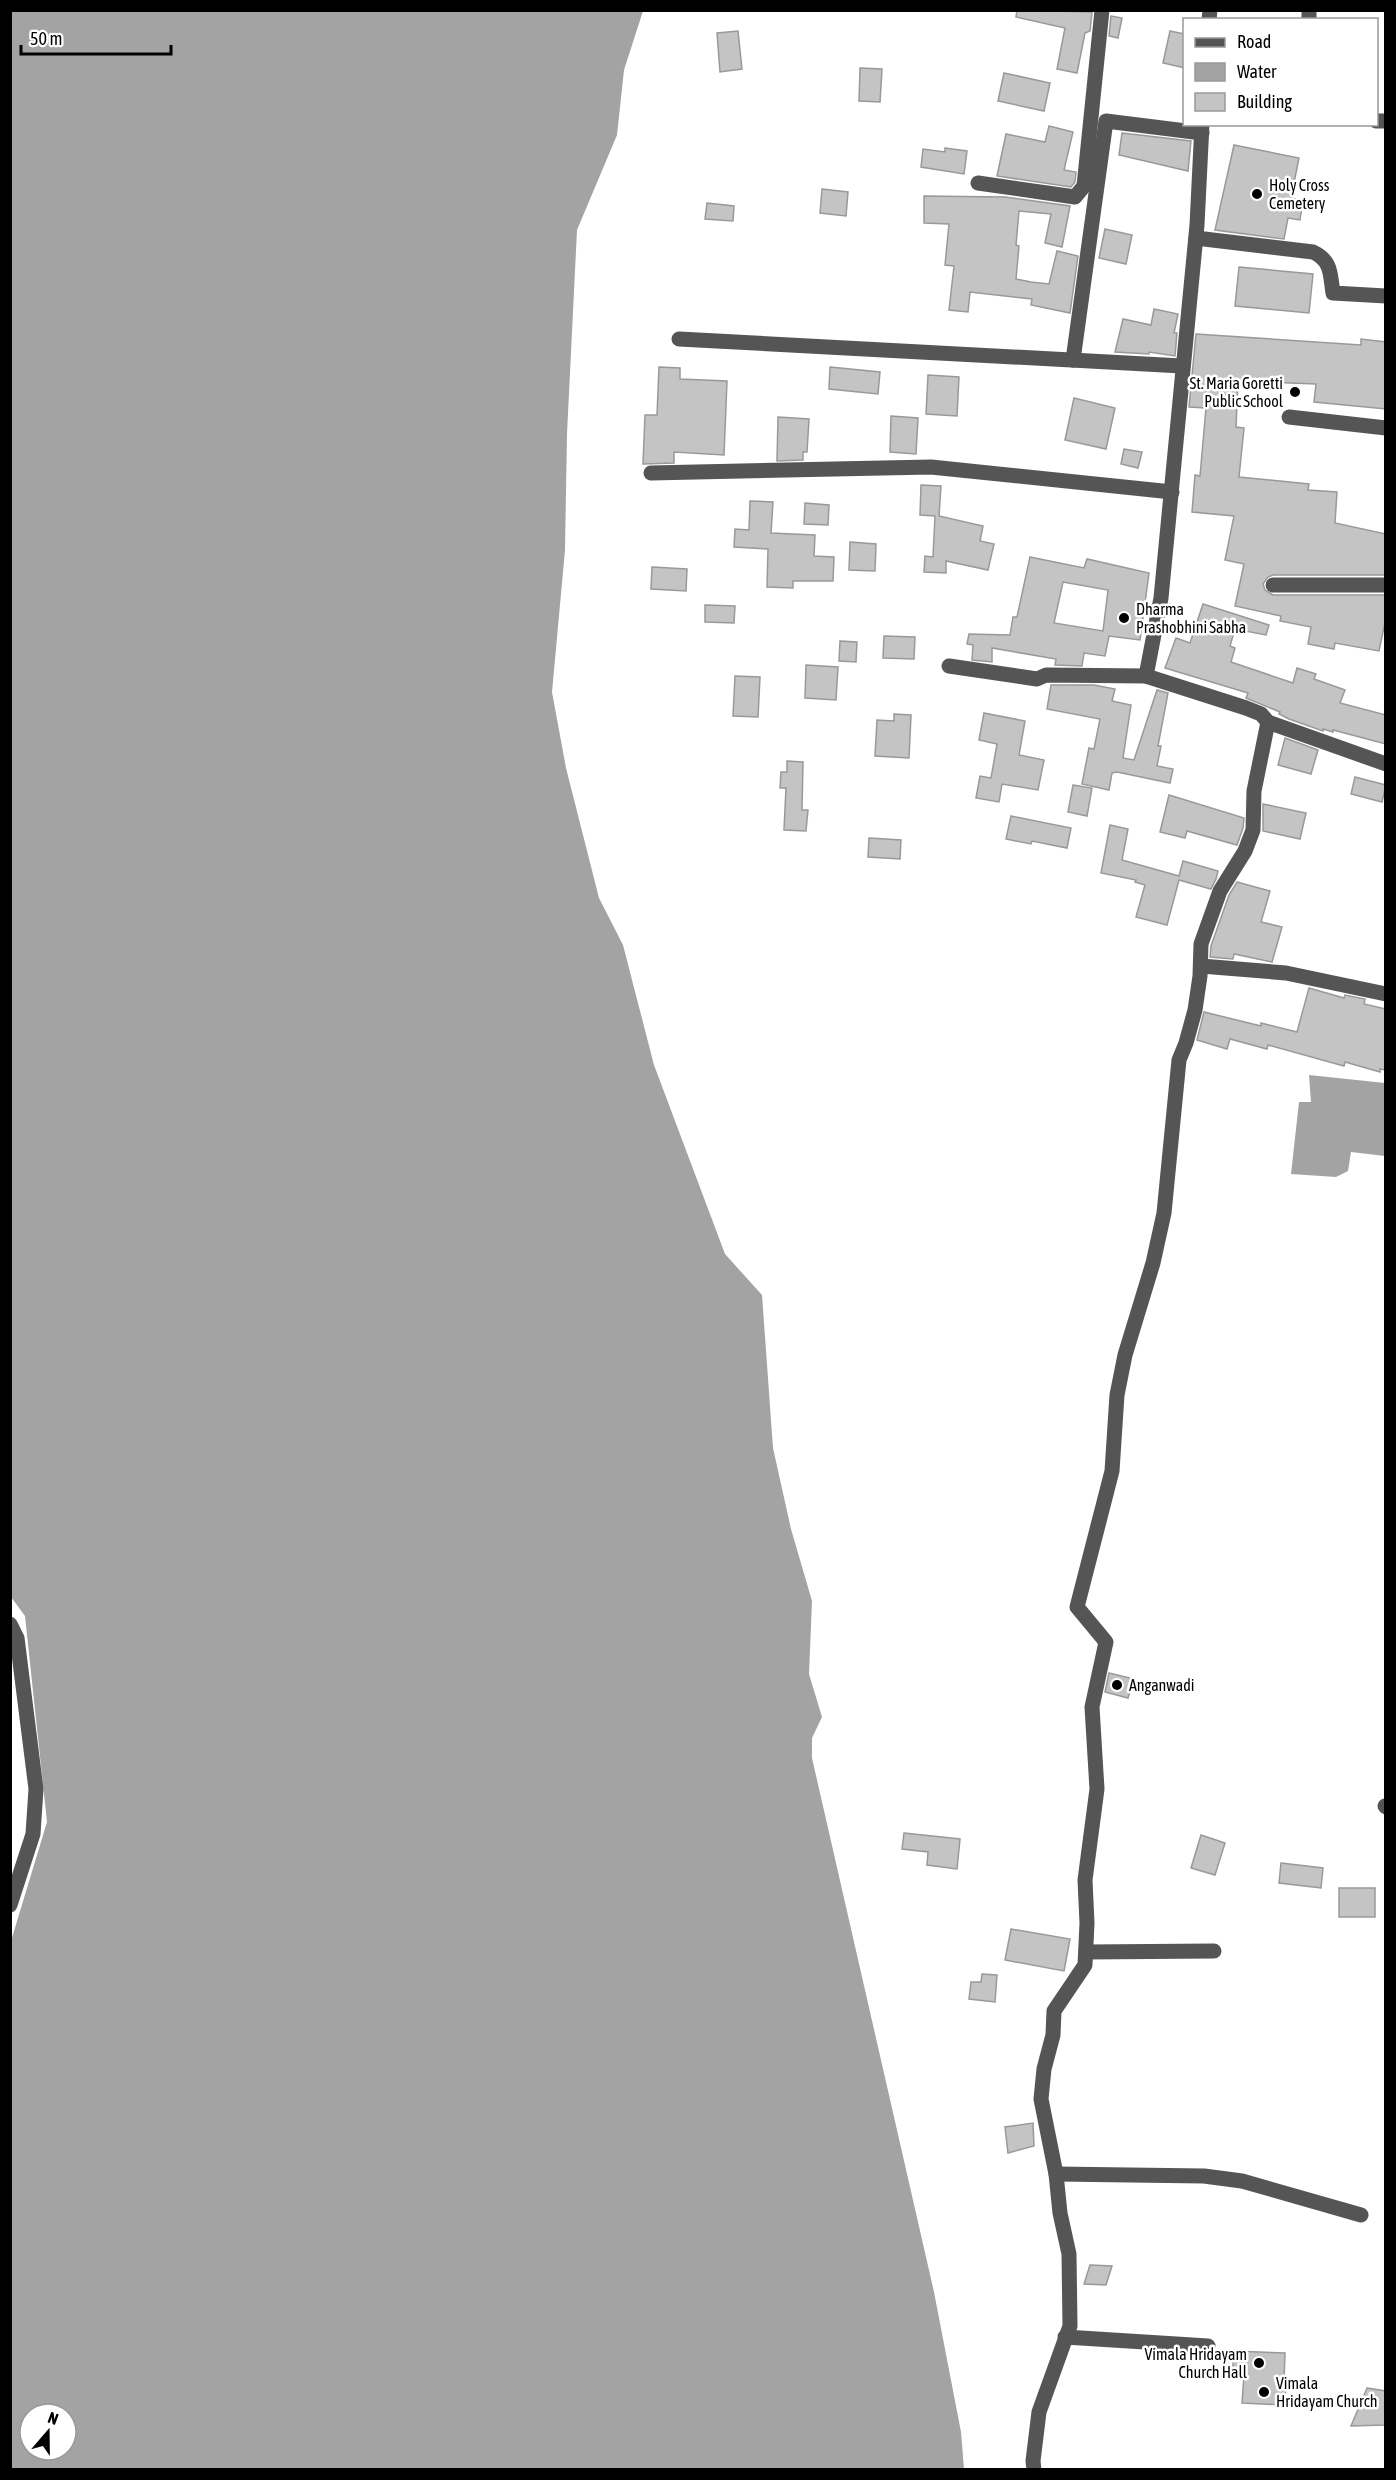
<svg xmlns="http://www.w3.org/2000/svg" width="1396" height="2480" font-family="'Asap Condensed',sans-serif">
  <rect width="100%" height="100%" fill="#fff"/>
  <!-- water -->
  <g fill="#a3a3a3" fill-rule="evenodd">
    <path d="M11,11H643L624,70L617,135L577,230L567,434L565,550L552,692L566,768L599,898L623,945L654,1065L725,1254L762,1295L773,1448L791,1529L812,1601L809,1674L822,1717L812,1738V1758L934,2292L961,2432L964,2469H11V1941L47,1822L25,1616L11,1597ZM30,2414H66V2450H30Z"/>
    <path d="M1309,1075L1385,1083V1156L1351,1152L1348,1171L1336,1177L1291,1174L1299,1102H1311Z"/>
  </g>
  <!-- building -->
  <g fill="#c4c4c4" stroke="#999" stroke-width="1.5" fill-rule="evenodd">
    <path d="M1017,10L1092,12L1090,31L1085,33L1077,73L1057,69L1065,28L1016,17Z"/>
    <path d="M1111,16L1122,18L1118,38L1109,36Z"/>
    <path d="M738,31L742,69L720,72L717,33Z"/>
    <path d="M1170,31L1185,34V68L1163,63Z"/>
    <path d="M860,68L882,69L880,102L859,101Z"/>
    <path d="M1004,73L1050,83L1044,111L998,101Z"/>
    <path d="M1049,126L1073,132L1064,170L1076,172L1075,182L1071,187L997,176L1006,134L1045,142Z"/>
    <path d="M1122,133L1191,141L1188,171L1119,155Z"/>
    <path d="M1234,145L1299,158L1291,198L1303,200L1300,220L1288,218L1284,239L1215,230Z"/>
    <path d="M945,148L967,151L964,174L921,167L923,149L945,152Z"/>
    <path d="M822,189L848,192L846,216L820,213Z"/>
    <path d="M924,196L1005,197L1070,206L1062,247L1045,243L1051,214L1019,211L1016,245L1019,246L1016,279L1031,282L1049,284L1057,251L1078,256L1070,313L1031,305L1032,299L970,292L968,312L949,310L954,266L945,265L949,224L924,223Z"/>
    <path d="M707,203L734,206L733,221L705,219Z"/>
    <path d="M1105,229L1132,235L1126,264L1099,258Z"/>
    <path d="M1239,267L1313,274L1309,313L1235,306Z"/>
    <path d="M1154,309L1178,314L1174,333H1177L1175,356L1149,352V354L1115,352L1123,319L1151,325Z"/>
    <path d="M1196,334L1361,345V339L1386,342V409L1314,402L1316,384L1238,381L1236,427L1244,428L1239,477L1309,484L1308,490L1337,492L1335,523L1386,534V575H1273L1268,577L1263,584L1265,590L1273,595H1386V618L1379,651L1335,643L1334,649L1308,644L1311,627L1280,621L1281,616L1235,606L1244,564L1225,560L1234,516L1192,512L1195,475L1200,476L1206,408L1189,407Z"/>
    <path d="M659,367L680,368V379L727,381L724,455L674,452V463L643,464L645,415H657Z"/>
    <path d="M830,367L880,372L878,394L829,389Z"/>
    <path d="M928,375L959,377L957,416L926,414Z"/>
    <path d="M1074,398L1115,408L1106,449L1065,440Z"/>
    <path d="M891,416L918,418L916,454L890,452Z"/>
    <path d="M778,417L809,419L807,452H803V460L777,461Z"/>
    <path d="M1124,449L1142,452L1138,468L1121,464Z"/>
    <path d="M921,485L941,486L939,516L983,526L980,541L994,544L988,570L946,561V573L924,572L925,556L933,557L935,516L920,515Z"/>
    <path d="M750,501L773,502L771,533L815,535L814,556L834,557L833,581H793V588L767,587L768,549L734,547L735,529L749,530Z"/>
    <path d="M805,503L829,505L828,525L804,524Z"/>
    <path d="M850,542L876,544L875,571L849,570Z"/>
    <path d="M1030,557L1084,568L1087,559L1149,573L1140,640L1109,636L1105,656L1084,653L1082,666L1055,665L1056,659L992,648V662L972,660L973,645L967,644L969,634L1010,635L1013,617H1017ZM1063,582L1108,590L1103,631L1054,623Z"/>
    <path d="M652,567L687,569L686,591L651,589Z"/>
    <path d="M1203,604L1269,625L1266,635L1235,629L1230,646L1235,648L1231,662L1293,683L1297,668L1316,674L1314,679L1345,690L1340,703L1386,715V744L1333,730V732L1323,729V731L1289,719L1279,714L1280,712L1246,698L1248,693L1165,668L1176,638L1190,643Z"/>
    <path d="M705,605L735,606L734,623L705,622Z"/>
    <path d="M884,636L915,637L914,659L883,658Z"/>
    <path d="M840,641L857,642L856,662L839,661Z"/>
    <path d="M806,665L838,667L836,700L805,698Z"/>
    <path d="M735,676L760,677L758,717L733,716Z"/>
    <path d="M1051,685H1094L1115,689L1112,701L1131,705L1123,758L1134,760L1157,690L1168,693L1158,746H1161L1157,766L1173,769L1170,783L1117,772L1112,773L1109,790L1082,784L1089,748L1094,749L1100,719L1047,709Z"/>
    <path d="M984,713L1025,721L1019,755L1044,760L1038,790L1002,784L999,802L976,798L980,776L991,778L997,744L979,740Z"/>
    <path d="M894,714L911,715L909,758L875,756L877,720L894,721Z"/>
    <path d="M1285,738L1318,750L1311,774L1278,765Z"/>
    <path d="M787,761L803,762L802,810H808L806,831L784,830L786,788H780L781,772H787Z"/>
    <path d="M1355,777L1386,785L1382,802L1351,794Z"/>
    <path d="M1073,785L1092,788L1087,816L1068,812Z"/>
    <path d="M1169,795L1244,818L1243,828L1237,845L1187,831L1185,838L1160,832Z"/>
    <path d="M1263,804L1306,813L1300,839L1263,831Z"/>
    <path d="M1011,816L1071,828L1067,848L1032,841L1031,844L1006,839Z"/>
    <path d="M1110,825L1128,829L1122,860L1179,876L1183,861L1218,871L1216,879L1211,889L1179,880L1167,925L1136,917L1145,885L1135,882L1136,880L1101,873Z"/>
    <path d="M869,838L901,840L900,859L868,857Z"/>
    <path d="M1237,882L1270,891L1261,922L1282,927L1272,962L1234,954L1233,959L1210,957L1211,946L1229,895Z"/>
    <path d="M1309,988L1344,998L1345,995L1365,999L1364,1004L1386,1009V1070L1380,1069V1072L1345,1062L1344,1066L1268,1045L1267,1049L1230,1039L1227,1049L1197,1040L1204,1012L1261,1026V1023L1297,1032Z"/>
    <path d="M1109,1673L1134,1679L1128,1698L1105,1692Z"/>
    <path d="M904,1833L960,1839L957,1869L927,1865L928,1852L902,1849Z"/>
    <path d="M1201,1835L1225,1843L1215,1875L1191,1868Z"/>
    <path d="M1281,1863L1323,1868L1321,1888L1279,1883Z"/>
    <rect x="1339" y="1888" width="36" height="29"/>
    <path d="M1011,1929L1070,1939L1064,1971L1005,1960Z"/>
    <path d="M982,1974L997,1975L995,2002L969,1999L971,1982H981Z"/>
    <path d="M1033,2123L1034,2146L1008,2153L1005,2127Z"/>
    <path d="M1090,2265L1112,2266L1106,2285L1084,2284Z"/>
    <path d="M1233,2351L1285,2353L1284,2380H1287L1284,2405L1242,2403L1244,2375L1233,2376Z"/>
    <path d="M1367,2388L1386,2391V2425L1351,2426Z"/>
  </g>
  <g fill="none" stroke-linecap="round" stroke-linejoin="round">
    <!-- minor -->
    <g stroke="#555" stroke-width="15">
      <path d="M1209,20L1210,10"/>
      <path d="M1309,20V10"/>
      <path d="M1376,121H1386"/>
      <path d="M1202,124L1197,225L1161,598L1146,676L1246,708L1261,714L1268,722L1386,764"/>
      <path d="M978,183L1075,197L1084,186L1102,10"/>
      <path d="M1196,238L1313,252C1332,261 1330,274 1333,293L1386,296"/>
      <path d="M679,339L1182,366"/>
      <path d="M1073,360L1106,121L1202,133"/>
      <path d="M1289,417L1386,428"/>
      <path d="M651,473L931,467L1172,492"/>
      <path d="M1273,585H1386"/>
      <path d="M949,666L1037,679L1046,675L1146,676"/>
      <path d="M1201,966L1286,973L1386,994"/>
      <path d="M10,1624L17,1638L36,1789L33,1834L10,1905"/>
      <path d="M1385,1806L1386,1807"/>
      <path d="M1086,1952L1214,1951"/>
      <path d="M1056,2174L1204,2176L1242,2181L1361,2215"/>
      <path d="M1065,2337L1208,2346"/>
      <path d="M1034,2470L1033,2461L1039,2412L1070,2326L1069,2254L1060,2213L1056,2174L1041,2099L1044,2069L1053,2035L1054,2011L1085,1965L1087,1923L1085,1880L1097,1789L1092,1707L1106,1642L1077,1607L1112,1471L1117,1395L1125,1355L1153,1263L1164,1213L1179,1060L1186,1043L1195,1010L1200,976L1201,944L1220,891L1245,851L1253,830L1254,791L1268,722"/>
    </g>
  </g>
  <!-- markers -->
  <g fill="#000" stroke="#fff" stroke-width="2">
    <circle cx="1257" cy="194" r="6"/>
    <circle cx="1295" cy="392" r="6"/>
    <circle cx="1124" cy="618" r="6"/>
    <circle cx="1117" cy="1685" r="6"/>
    <circle cx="1259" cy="2363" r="6"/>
    <circle cx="1264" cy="2392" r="6"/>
  </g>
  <g text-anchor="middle" stroke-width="5" stroke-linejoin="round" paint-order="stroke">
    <!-- poi labels -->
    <g font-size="16" fill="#000" stroke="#fff" text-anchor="start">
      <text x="1269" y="191">Holy Cross<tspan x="1269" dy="18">Cemetery</tspan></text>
      <text x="1283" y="389" text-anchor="end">St. Maria Goretti<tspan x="1283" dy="18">Public School</tspan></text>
      <text x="1136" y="615">Dharma<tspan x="1136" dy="18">Prashobhini Sabha</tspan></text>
      <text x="1129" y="1691">Anganwadi</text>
      <text x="1247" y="2360" text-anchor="end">Vimala Hridayam<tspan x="1247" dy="18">Church Hall</tspan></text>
      <text x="1276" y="2389">Vimala<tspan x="1276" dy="18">Hridayam Church</tspan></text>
    </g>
  </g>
  <!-- border -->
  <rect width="1396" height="2480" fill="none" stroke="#000000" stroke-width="24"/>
  <!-- legend -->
  <rect x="1183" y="18" width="195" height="108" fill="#ffffff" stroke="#999999" stroke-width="1.5"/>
  <rect x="1195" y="38" width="30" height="9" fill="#555555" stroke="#999999" stroke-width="1.5"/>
  <text x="1237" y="48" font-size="18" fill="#000000">Road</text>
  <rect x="1195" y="63" width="30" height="18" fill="#a3a3a3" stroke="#999999" stroke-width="1.5"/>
  <text x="1237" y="78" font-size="18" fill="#000000">Water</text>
  <rect x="1195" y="93" width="30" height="18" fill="#c4c4c4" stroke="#999999" stroke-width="1.5"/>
  <text x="1237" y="108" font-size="18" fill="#000000">Building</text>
  <!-- north arrow -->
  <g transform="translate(48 2432) rotate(20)"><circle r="28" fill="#ffffff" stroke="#999999" stroke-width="1.5"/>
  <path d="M0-4.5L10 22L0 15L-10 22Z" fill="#000000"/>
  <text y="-9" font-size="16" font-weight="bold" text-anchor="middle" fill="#000000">N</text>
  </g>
  <!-- scale -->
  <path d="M21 45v9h150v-9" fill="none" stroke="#000000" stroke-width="3"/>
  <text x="30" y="45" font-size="18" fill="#000000" stroke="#ffffff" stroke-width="4.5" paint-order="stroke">50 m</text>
</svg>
